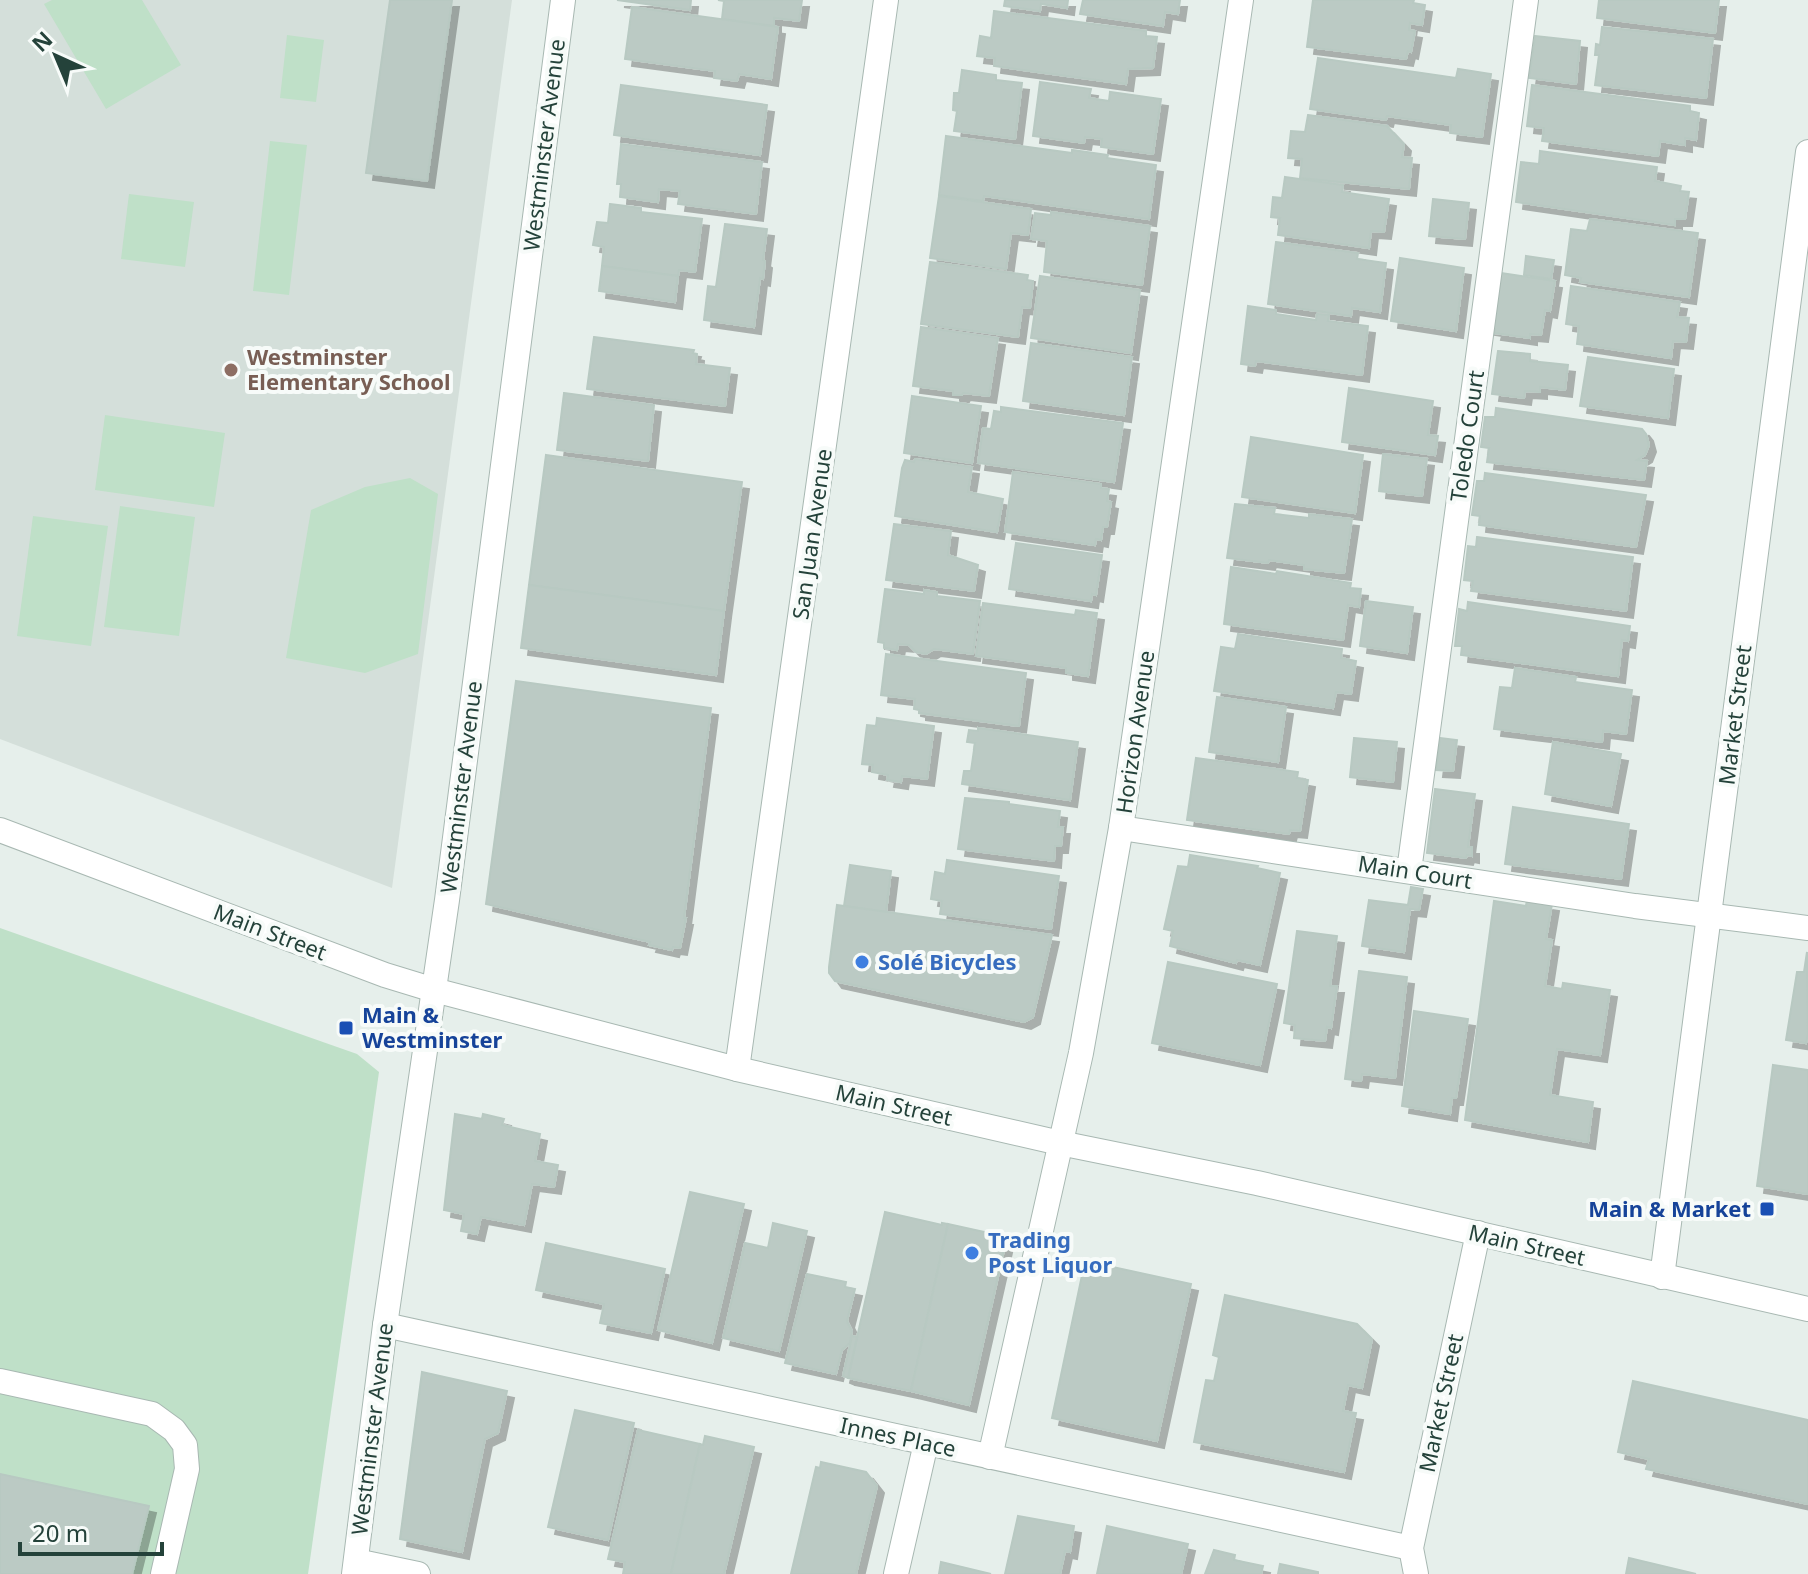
<svg xmlns="http://www.w3.org/2000/svg" width="1808" height="1574" font-family="'Noto Sans',sans-serif">
  <defs>
    <filter id="shadow"><feDropShadow dx="7" dy="7" stdDeviation="0" flood-color="#0004"/></filter>
  </defs>
  <rect width="100%" height="100%" fill="#e6efeb"/>
  <!-- built -->
  <path fill="#d4dfda" d="M0,0H512L392,888L0,739Z"/>
  <!-- green -->
  <g fill="#bfe0c8">
    <path d="M52,0H142L181,65L106,109L44,4Z"/>
    <path d="M287,35L324,40L316,102L280,98Z"/>
    <path d="M270,141L307,145L289,295L253,291Z"/>
    <path d="M129,194L194,202L185,267L121,259Z"/>
    <path d="M105,415L225,433L214,507L95,490Z"/>
    <path d="M410,478L438,494L418,654L365,673L286,658L311,510L365,487Z"/>
    <path d="M120,506L195,517L179,636L104,627Z"/>
    <path d="M33,516L108,526L91,646L17,636Z"/>
    <path d="M0,928L357,1054L379,1072L308,1574H0Z"/>
  </g>
  <!-- building -->
  <g fill="#bbcac4" stroke="#b8c9c2" stroke-width="2" filter="url(#shadow)">
    <path d="M390,0H452L427,181L366,173Z"/>
    <path d="M617,0H691L690,10Z"/>
    <path d="M718,0H802L799,21L774,18V26L722,19L724,1Z"/>
    <path d="M1005,0H1068L1067,8L1041,4L1040,11L1004,6Z"/>
    <path d="M1083,0H1180L1178,14L1165,12L1163,26L1080,14Z"/>
    <path d="M1313,0H1414L1413,3L1425,5L1422,25L1410,23L1409,30L1415,31L1411,52L1408,51L1406,59L1307,47Z"/>
    <path d="M1599,0H1719L1715,33L1597,18Z"/>
    <path d="M632,7L778,27L771,79L739,74L737,81L714,78L715,71L625,59Z"/>
    <path d="M994,11L1146,31V36L1157,37L1153,68L1128,69L1126,84L994,66L995,58L977,56L980,36L991,38Z"/>
    <path d="M1602,27L1713,39L1706,98L1595,85L1599,55H1595L1596,44L1600,45Z"/>
    <path d="M1535,36L1580,41L1576,84L1529,78Z"/>
    <path d="M1318,58L1456,78L1458,69L1491,74L1482,137L1450,133L1451,125L1387,116L1386,120L1310,109Z"/>
    <path d="M962,70L996,75V80L1022,83L1015,139L954,131L957,111L953,110L954,93H959Z"/>
    <path d="M1040,82L1091,89L1089,98L1109,101L1110,92L1161,99L1153,154L1101,147L1102,139L1085,137L1084,143L1033,136Z"/>
    <path d="M621,85L767,105L760,155L614,135Z"/>
    <path d="M1532,85L1690,106V111L1699,113L1696,140L1685,138V145L1660,141L1658,156L1542,141L1544,128L1527,126Z"/>
    <path d="M1308,115L1387,126L1404,144L1402,157L1412,158L1409,189L1300,178L1302,159L1288,158L1291,131L1305,132Z"/>
    <path d="M946,136L1072,153V150L1108,155L1107,158L1156,165L1149,219L984,196L983,201L939,195Z"/>
    <path d="M621,144L762,162L756,214L678,204L680,191L659,189L658,202L620,197L621,184H617Z"/>
    <path d="M1540,151L1657,167L1655,181L1681,186L1680,191L1689,192L1685,219H1675V225L1516,202L1521,162L1539,164Z"/>
    <path d="M1285,177L1343,185L1342,192L1389,199L1384,232L1371,231L1369,248L1278,235L1280,218L1271,217L1273,197L1282,198Z"/>
    <path d="M939,196L1031,209L1028,235L1011,233L1006,269L930,258Z"/>
    <path d="M1433,199L1469,203L1465,239L1429,236Z"/>
    <path d="M610,204L641,208V212L702,219L695,272L679,270L678,276L602,266L604,247L593,245L597,222L608,223Z"/>
    <path d="M1051,212L1150,226L1142,285L1044,272L1047,241L1031,239L1035,213L1051,215Z"/>
    <path d="M1590,219L1698,233L1689,297L1580,282L1581,278L1565,275L1571,229L1587,231Z"/>
    <path d="M725,224L767,229L763,260L765,261L763,279L760,278L754,327L704,320L708,286L716,287Z"/>
    <path d="M1276,242L1358,253L1357,259L1386,263L1380,312L1352,308L1351,316L1268,304Z"/>
    <path d="M1526,256L1554,260L1551,279L1524,275Z"/>
    <path d="M1400,258L1464,268L1456,331L1391,321Z"/>
    <path d="M930,262L1028,275L1027,280L1033,281L1030,308L1022,307L1018,337L921,324Z"/>
    <path d="M602,266L678,276L675,302L599,291Z"/>
    <path d="M1501,273L1555,281L1550,311L1545,310L1541,335L1530,334V338L1494,333L1495,329L1488,328Z"/>
    <path d="M1040,276L1140,290L1131,353L1031,338Z"/>
    <path d="M1571,286L1680,302L1677,317L1689,318L1686,342L1673,341L1671,358L1577,344L1579,326L1566,324Z"/>
    <path d="M1248,306L1276,310V314L1316,320L1317,314L1329,315L1328,321L1368,326L1362,375L1256,361L1255,366L1241,364Z"/>
    <path d="M921,327L998,338L989,396L963,393L962,395H953V391L913,386Z"/>
    <path d="M594,337L694,350L693,353L697,354L696,364L730,368L725,406L587,389Z"/>
    <path d="M1031,343L1132,357L1124,415L1023,401Z"/>
    <path d="M1498,351L1530,354V361L1568,365L1565,390L1540,387V392L1525,391L1524,398L1492,394Z"/>
    <path d="M1588,357L1674,369L1668,418L1580,406Z"/>
    <path d="M1349,388L1433,401L1428,435L1438,436L1435,455L1342,442Z"/>
    <path d="M564,393L654,405L648,461L557,450Z"/>
    <path d="M912,396L981,406L972,463L904,453Z"/>
    <path d="M1001,407L1123,423L1114,482L978,463L983,428L991,429L994,411L1001,412Z"/>
    <path d="M1496,408L1642,429L1646,434L1649,445L1645,455L1637,460L1647,461L1644,480L1487,462L1489,448L1481,447L1485,417H1495Z"/>
    <path d="M1251,437L1363,455L1355,513L1242,497Z"/>
    <path d="M1383,454L1427,459L1422,496L1379,491Z"/>
    <path d="M546,455L742,482L724,611L529,585Z"/>
    <path d="M915,459L972,467L968,492L1003,499L997,532L895,516L902,468L905,460L914,462Z"/>
    <path d="M1013,472L1101,484V488L1109,489L1107,501L1111,502L1107,527H1103L1101,540L1096,539L1095,545L1005,532Z"/>
    <path d="M1485,473L1646,495L1636,547L1479,525L1480,516L1472,515L1477,481H1484Z"/>
    <path d="M1235,504L1275,508L1274,514L1309,518V514L1352,519L1344,573L1304,569V565L1269,560L1268,563L1227,558Z"/>
    <path d="M894,524L951,531L948,555L978,565L974,591L886,580Z"/>
    <path d="M1477,537L1633,557L1626,611L1471,591L1473,581L1464,580L1468,546L1476,547Z"/>
    <path d="M1016,543L1102,555L1096,595L1092,594L1091,601L1009,589Z"/>
    <path d="M1231,567L1276,574L1277,571L1351,583L1350,588L1361,589L1359,607L1348,605L1343,640L1224,624Z"/>
    <path d="M529,585L724,611L716,675L521,648Z"/>
    <path d="M885,589L924,594V590L937,592V596L980,601L973,654L934,649L926,654L916,652L909,645L898,644L897,650L884,648V643L878,642Z"/>
    <path d="M1366,601L1413,607L1407,653L1360,646Z"/>
    <path d="M1468,602L1630,626L1628,641L1622,640L1618,676L1461,655L1462,646H1455L1459,609L1467,611Z"/>
    <path d="M983,603L1075,615L1076,610L1097,613L1088,676L1066,673V668L976,656Z"/>
    <path d="M1238,634L1342,649L1341,658L1356,661L1351,694L1336,692L1333,708L1214,691L1221,647L1235,649Z"/>
    <path d="M886,654L1026,673L1019,726L919,713V710L914,709L915,699L881,695Z"/>
    <path d="M1515,668L1576,677L1575,682L1632,690L1626,734L1603,731L1602,742L1494,729L1500,687L1512,688Z"/>
    <path d="M516,681L711,708L684,918H686L680,948L673,947L672,950L649,945L650,942L486,904Z"/>
    <path d="M1217,697L1286,707L1278,762L1209,752Z"/>
    <path d="M877,718L934,726L927,779L902,776L901,782L887,780L888,775L872,772L873,765L862,764L867,725L876,726Z"/>
    <path d="M978,728L1078,742L1070,800L962,784L964,771H971L975,743L967,742L969,730L978,731Z"/>
    <path d="M1354,738L1397,742L1393,782L1350,777Z"/>
    <path d="M1440,738L1457,740L1453,771L1436,770Z"/>
    <path d="M1553,742L1621,754L1611,806L1545,794Z"/>
    <path d="M1196,758L1298,772L1297,778L1308,780L1300,831L1290,830L1289,834L1187,820Z"/>
    <path d="M1435,789L1475,794L1468,847H1472V856L1467,855L1466,858L1427,853Z"/>
    <path d="M965,798L1009,802V804L1060,811L1058,827H1063L1061,846H1055L1054,861L958,849Z"/>
    <path d="M1513,807L1629,824L1621,879L1505,864Z"/>
    <path d="M1190,855L1258,866L1257,868L1280,873L1260,965L1237,960L1236,963L1170,946L1173,931L1164,929L1178,866L1188,867Z"/>
    <path d="M947,860L1059,876L1051,929L940,914L942,901L931,899L935,872L945,874Z"/>
    <path d="M850,865L891,871L886,912L844,906Z"/>
    <path d="M1411,887L1423,889L1419,910L1410,909L1404,952L1362,946L1369,900L1408,905Z"/>
    <path d="M1527,900L1552,904L1546,939L1552,940L1545,986L1562,989L1563,983L1610,990L1600,1055L1557,1049L1550,1095L1593,1102L1588,1142L1465,1120L1494,901L1526,906Z"/>
    <path d="M837,905L1052,935L1033,1017L1024,1022L835,981L829,973V967Z"/>
    <path d="M1297,931L1337,936L1330,986H1337L1331,1028L1327,1027L1325,1041L1294,1038L1295,1025L1284,1023Z"/>
    <path d="M1807,952L1808,1034L1806,1043L1786,1040L1797,972H1804Z"/>
    <path d="M1168,962L1277,984L1260,1065L1152,1043Z"/>
    <path d="M1359,971L1407,977L1395,1078L1362,1074L1361,1081L1345,1079Z"/>
    <path d="M1414,1011L1468,1019L1456,1098H1452L1450,1114L1402,1106Z"/>
    <path d="M1773,1065L1808,1070V1194L1757,1186Z"/>
    <path d="M455,1114L482,1119L483,1114L504,1119L502,1125L540,1134L535,1161L558,1165L554,1187L532,1184L524,1225L481,1217L477,1234L461,1231L464,1214L444,1210Z"/>
    <path d="M690,1192L744,1204L712,1343L658,1330Z"/>
    <path d="M885,1212L942,1225V1223L948,1224L911,1391L848,1378Z"/>
    <path d="M773,1223L807,1231L779,1351L723,1338L745,1243L768,1248Z"/>
    <path d="M948,1224L1007,1237L969,1405L911,1391Z"/>
    <path d="M546,1243L665,1269L651,1333L600,1323L604,1304L536,1290Z"/>
    <path d="M1085,1261L1191,1284L1157,1441L1052,1418Z"/>
    <path d="M807,1274L846,1282L845,1287L855,1289L847,1321L852,1331L850,1343L842,1350L836,1374L785,1363Z"/>
    <path d="M1225,1295L1357,1324L1372,1339L1362,1388L1348,1385L1343,1411L1356,1413L1344,1472L1194,1442L1206,1380L1214,1381L1219,1357L1213,1355Z"/>
    <path d="M852,1336L857,1337L848,1378L843,1376Z"/>
    <path d="M422,1372L507,1391L498,1433L485,1439L462,1552L400,1539Z"/>
    <path d="M1633,1381L1808,1420V1504L1646,1469L1649,1459L1618,1452Z"/>
    <path d="M575,1410L634,1423L608,1540L548,1527Z"/>
    <path d="M638,1430L700,1444L671,1574H623L625,1562L608,1559Z"/>
    <path d="M705,1436L754,1447L724,1574H671L700,1444L703,1445Z"/>
    <path d="M821,1462L866,1472L877,1486L856,1574H791L816,1467L820,1468Z"/>
    <path d="M0,1474L149,1506L132,1574H0Z"/>
    <path d="M1018,1516L1074,1526L1070,1552L1065,1551L1060,1574H1005Z"/>
    <path d="M1107,1526L1188,1544L1181,1574H1097Z"/>
    <path d="M1214,1550L1235,1555L1234,1560L1263,1566L1261,1574H1205Z"/>
    <path d="M1629,1558L1696,1574H1626Z"/>
    <path d="M941,1562L991,1574H939Z"/>
    <path d="M1280,1564L1318,1572V1574H1278Z"/>
  </g>
  <g fill="none" stroke-linecap="round" stroke-linejoin="round">
    <defs>
      <g id="minor">
        <path d="M1121,828L1635,906L1808,928"/>
        <path d="M0,830L385,975L434,990L737,1069L1060,1143L1257,1183L1808,1309"/>
        <path d="M1409,871L1526,0"/>
        <path d="M737,1069L886,0"/>
        <path d="M1662,1277L1808,152"/>
        <path d="M385,1325L1411,1548"/>
        <path d="M0,1381L152,1414L174,1430L185,1445L187,1469L163,1574"/>
        <path d="M990,1457L1081,1053L1121,828L1241,0"/>
        <path d="M356,1561L418,1574"/>
        <path d="M354,1574L385,1325L447,900L563,0"/>
        <path d="M896,1574L926,1443"/>
        <path d="M1416,1574L1411,1548L1478,1233"/>
      </g>
    </defs>
    <!-- minor casing -->
    <use href="#minor" stroke="#a8b8b2" stroke-width="26"/>
    <!-- minor -->
    <use href="#minor" stroke="#fff" stroke-width="24"/>
  </g>
  <!-- markers -->
  <circle fill="#8d6e63" stroke="#f7fbf9" stroke-width="3" cx="231" cy="370" r="8"/>
  <g fill="#3f7fe0" stroke="#f7fbf9" stroke-width="3">
    <circle cx="862" cy="962" r="8"/>
    <circle cx="972" cy="1253" r="8"/>
  </g>
  <g fill="#1a4fb4" stroke="#f7fbf9" stroke-width="3">
    <rect x="338" y="1020" width="16" height="16" rx="4"/>
    <rect x="1759" y="1201" width="16" height="16" rx="4"/>
  </g>
  <g text-anchor="middle" stroke-width="8" stroke-linejoin="round" paint-order="stroke">
    <!-- street labels -->
    <g font-size="22" fill="#24423a" stroke="#f7fbf9">
      <text transform="translate(544 145) rotate(-83)" y="8">Westminster Avenue</text>
      <text transform="translate(1467 436) rotate(-82)" y="8">Toledo Court</text>
      <text transform="translate(812 534) rotate(-82)" y="8">San Juan Avenue</text>
      <text transform="translate(1735 715) rotate(-83)" y="8">Market Street</text>
      <text transform="translate(1135 732) rotate(-82)" y="8">Horizon Avenue</text>
      <text transform="translate(461 787) rotate(-83)" y="8">Westminster Avenue</text>
      <text transform="translate(1415 872) rotate(9)" y="8">Main Court</text>
      <text transform="translate(270 932) rotate(21)" y="8">Main Street</text>
      <text transform="translate(894 1105) rotate(13)" y="8">Main Street</text>
      <text transform="translate(1527 1245) rotate(13)" y="8">Main Street</text>
      <text transform="translate(1441 1403) rotate(-78)" y="8">Market Street</text>
      <text transform="translate(372 1429) rotate(-83)" y="8">Westminster Avenue</text>
      <text transform="translate(898 1437) rotate(12)" y="8">Innes Place</text>
    </g>
    <!-- education labels -->
    <g font-size="22" font-weight="bold" fill="#785e54" stroke="#f7fbf9" text-anchor="start">
      <text x="247" y="365">Westminster<tspan x="247" dy="25">Elementary School</tspan></text>
    </g>
    <!-- shop labels -->
    <g font-size="22" font-weight="bold" fill="#366cbe" stroke="#f7fbf9" text-anchor="start">
      <text x="878" y="970">Solé Bicycles</text>
      <text x="988" y="1248">Trading<tspan x="988" dy="25">Post Liquor</tspan></text>
    </g>
    <!-- transit labels -->
    <g font-size="22" font-weight="bold" fill="#164399" stroke="#f7fbf9" text-anchor="start">
      <text x="362" y="1023">Main &amp;<tspan x="362" dy="25">Westminster</tspan></text>
      <text x="1751" y="1217" text-anchor="end">Main &amp; Market</text>
    </g>
  </g>
  <!-- north arrow -->
  <g transform="translate(56 56) rotate(316)" stroke="#f7fbf9" stroke-width="6" paint-order="stroke">
  <path d="M0-6L14 30L0 20L-14 30Z" fill="#24423a"/>
  <text y="-12" font-size="22" font-weight="bold" text-anchor="middle" fill="#24423a">N</text>
  </g>
  <!-- scale -->
  <path d="M20 1542v12h142v-12" fill="none" stroke="#24423a" stroke-width="4"/>
  <text x="32" y="1542" font-size="24" fill="#24423a" stroke="#f7fbf9" stroke-width="6" paint-order="stroke">20 m</text>
</svg>
